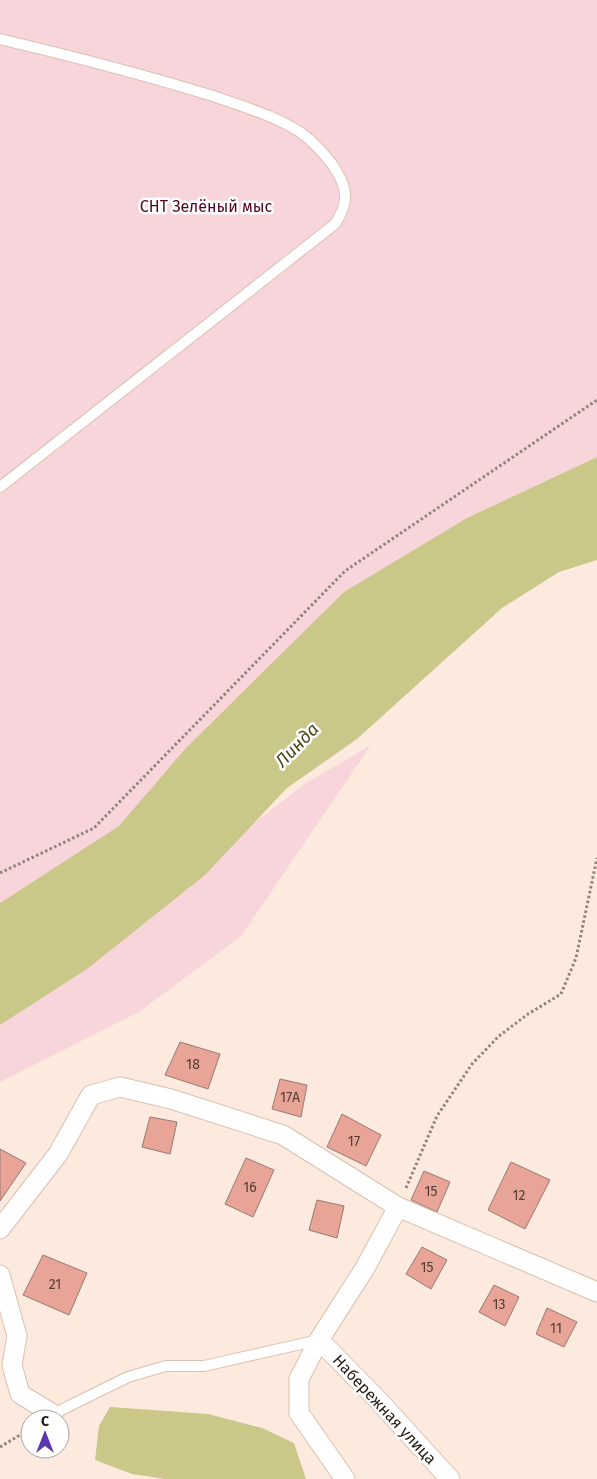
<svg xmlns="http://www.w3.org/2000/svg" width="597" height="1479" font-family="'Fira Sans',sans-serif">
  <rect width="100%" height="100%" fill="#fceade"/>
  <!-- green -->
  <g fill="#f7d5da">
    <path d="M0,0H597V457L467,518L119,826L0,903Z"/>
    <path d="M371,745L241,936L139,1012L0,1082V1009L180,881L303,785Z"/>
  </g>
  <!-- water -->
  <g fill="#cac889">
    <path d="M597,457V560L559,572L502,608L357,739L287,788L205,875L87,969L0,1025V903L119,826L186,748L344,592L467,518Z"/>
    <path d="M110,1407L208,1414L262,1428L294,1443L306,1479H165L132,1474L95,1460L99,1426Z"/>
  </g>
  <!-- building -->
  <g fill="#e7a497" stroke="#997972">
    <path d="M180,1042L220,1054L208,1089L165,1075Z"/>
    <path d="M280,1079L307,1085L301,1117L272,1109Z"/>
    <path d="M342,1114L381,1135L366,1166L327,1147Z"/>
    <path d="M150,1117L177,1122L170,1154L142,1147Z"/>
    <path d="M0,1149L26,1163L0,1201Z"/>
    <path d="M246,1158L274,1170L253,1217L225,1204Z"/>
    <path d="M511,1162L550,1180L525,1229L488,1210Z"/>
    <path d="M424,1171L450,1182L437,1212L411,1200Z"/>
    <path d="M317,1200L344,1206L337,1238L309,1230Z"/>
    <path d="M422,1247L447,1260L431,1289L406,1274Z"/>
    <path d="M43,1255L87,1273L69,1315L23,1295Z"/>
    <path d="M494,1285L519,1297L505,1326L479,1312Z"/>
    <path d="M547,1308L577,1322L564,1347L536,1334Z"/>
  </g>
  <g fill="none" stroke-linecap="round" stroke-linejoin="round">
    <defs>
      <g id="lane">
        <path d="M0,39C72,56 142,74 213,96C242,106 286,119 309,139C324,153 347,178 345,200C344,209 340,216 335,224L0,487"/>
        <path d="M53,1414L128,1377L166,1366H204L319,1340"/>
      </g>
      <g id="street">
        <path d="M0,1229L58,1154L91,1095L120,1087L171,1099L283,1135L398,1207"/>
        <path d="M0,1275L17,1336L12,1365L20,1394L53,1414"/>
        <path d="M319,1340L379,1401L450,1479"/>
        <path d="M345,1479L299,1413V1379L319,1340L365,1268L398,1207L597,1292"/>
      </g>
    </defs>
    <!-- lane casing -->
    <use href="#lane" stroke="#dcc0ad" stroke-width="12"/>
    <!-- street casing -->
    <use href="#street" stroke="#dcc0ad" stroke-width="21"/>
    <!-- path -->
    <g stroke="#92847a" stroke-width="3" stroke-dasharray="2.5 2.5" stroke-linecap="butt">
      <path d="M0,873L94,828L345,571L597,400"/>
      <path d="M406,1188L437,1116L472,1064L499,1036L528,1014L561,994L576,958L597,858"/>
      <path d="M0,1447L30,1429"/>
    </g>
    <!-- lane -->
    <use href="#lane" stroke="#fff" stroke-width="10"/>
    <!-- street -->
    <use href="#street" stroke="#fff" stroke-width="19"/>
  </g>
  <g text-anchor="middle" stroke-width="5" stroke-linejoin="round" paint-order="stroke">
    <!-- number labels -->
    <g font-size="14" fill="#563e35">
      <text x="193" y="1069">18</text>
      <text x="290" y="1102">17А</text>
      <text x="354" y="1146">17</text>
      <text x="250" y="1192">16</text>
      <text x="431" y="1196">15</text>
      <text x="519" y="1200">12</text>
      <text x="427" y="1272">15</text>
      <text x="55" y="1289">21</text>
      <text x="499" y="1309">13</text>
      <text x="556" y="1333">11</text>
    </g>
    <!-- park labels -->
    <g font-size="16" fill="#550322" stroke="#fff">
      <text x="206" y="212">СНТ Зелёный мыс</text>
    </g>
    <!-- street labels -->
    <g font-size="16" fill="#261c14" stroke="#fff">
      <text transform="translate(385 1409) rotate(47)" y="6">Набережная улица</text>
    </g>
    <!-- water labels -->
    <g font-size="18" font-style="italic" fill="#484616" stroke="#fff">
      <text transform="translate(297 745) rotate(-46)" y="6">Линда</text>
    </g>
  </g>
  <!-- north arrow -->
  <g transform="translate(45 1434)"><circle r="24" fill="#ffffff" stroke="#a8a4a1"/>
  <path d="M0-4L9 19L0 12L-9 19Z" fill="#5c38b0"/>
  <text y="-8" font-size="14" font-weight="bold" text-anchor="middle" fill="#261c14">С</text>
  </g>
</svg>
